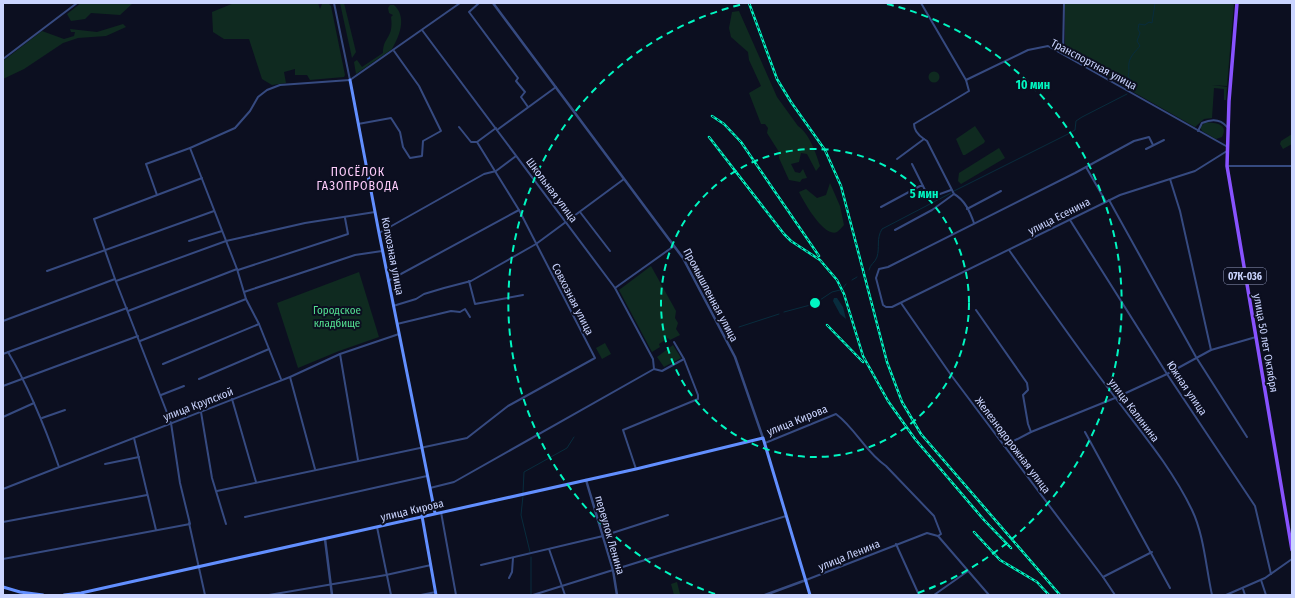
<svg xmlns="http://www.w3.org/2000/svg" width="1295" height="598" font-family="'Fira Sans Condensed',sans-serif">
  <rect width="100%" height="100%" fill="#0c0f20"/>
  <!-- green -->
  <g fill="#0f2a20">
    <path d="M81,3H133L120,15L91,13L85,19L71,21L67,14Z"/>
    <path d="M234,3H318L320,9L322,4L328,3L331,6L345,75L344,77L310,80L307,75H295V69L284,72L286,83L272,85L262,79L249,39H224L213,32L212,12Z"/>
    <path d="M340,3H344L356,52L352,58Z"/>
    <path d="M1065,3H1234L1227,86L1212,85L1227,87L1226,100H1224V89L1214,88L1212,118L1204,119L1195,127L1068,55L1065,48Z"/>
    <path d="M390,5H394C407,17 400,35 392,49L356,74L354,62L357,60L362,67L383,53C383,36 394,39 391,17L393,15L389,13L388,8Z"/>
    <path d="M739,11L777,97L798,126C809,133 816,153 820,166L816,171L807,154L801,153L799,162L791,164L795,172L800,173L803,169L807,178L802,179L800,182L789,180L779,158V152L767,133L768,128L765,124H761L749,93L761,86L749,60L748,52L731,37L729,28L732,12Z"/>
    <path d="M123,24L126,27L106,36L78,38L63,43L24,69L3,79V61L42,31L64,39L74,36L75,32H71L70,29L97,32Z"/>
    <circle cx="934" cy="77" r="5.5"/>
    <path d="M1206,122C1216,123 1229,124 1222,137L1216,139L1202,131L1200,127Z"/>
    <path d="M975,126L985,141L984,143L965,155H963L956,139Z"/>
    <path d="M1292,134V144L1283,149L1280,144L1281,141Z"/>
    <path d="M999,148L1005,158L961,184L958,181L959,173Z"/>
    <path d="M830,183L840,206L844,225C842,227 840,230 837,232C824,238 804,202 799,192L806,189L817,198L826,195Z"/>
    <path d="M651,266L676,311L675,318L678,323L676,329L680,335L670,340L668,338L659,344L660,347L652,352L619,290Z"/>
    <path d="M359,272L379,337L339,351L298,368L277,303Z"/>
    <path d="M605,343L611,354L602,359L596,348Z"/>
    <path d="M673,345L681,358L664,367L657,357Z"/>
    <path d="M677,582L680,594L674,595L671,584Z"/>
  </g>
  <!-- water -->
  <path fill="#082c3d" d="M834,298H837L843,307L846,319L840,314L833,301Z"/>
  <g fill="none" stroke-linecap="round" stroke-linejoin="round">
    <!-- stream -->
    <g stroke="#082c3d" stroke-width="1">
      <path d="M1131,88L1133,84L1128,76C1130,71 1128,67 1129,63C1130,56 1136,51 1140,46L1137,41L1140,33L1138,29L1139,24L1145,25L1149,22L1152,23L1155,3"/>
      <path d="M954,191L1068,134L1075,130L1076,121L1082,117L1127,94"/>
      <path d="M869,270C870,264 875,263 877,257C880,247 876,239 882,229L951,193"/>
      <path d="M852,280L857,277"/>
      <path d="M843,288L846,284"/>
      <path d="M784,312L814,304L832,292L840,290"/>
      <path d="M739,327L779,314"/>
      <path d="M523,493L524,472L567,448L574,437"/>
      <path d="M523,496L521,515L530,552"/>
      <path d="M531,594V557"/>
    </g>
    <!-- minor -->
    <g stroke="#364a80" stroke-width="2">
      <path d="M334,3L350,80"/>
      <path d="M479,3L469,12L518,78L516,81L525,92L521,97L528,107"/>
      <path d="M921,3L966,80L1028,50L1048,46L1226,146"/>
      <path d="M422,30L615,288L653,359L654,369"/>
      <path d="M1063,54L1064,3"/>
      <path d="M3,59L77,3"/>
      <path d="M350,80L460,3"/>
      <path d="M358,124L391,118L400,132L403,147L410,158L422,156L423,141L441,131L419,86L394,51"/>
      <path d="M497,130L556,87"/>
      <path d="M1198,131L1202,123C1211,119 1220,118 1227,127"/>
      <path d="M924,139C918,135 914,131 914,124L969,91L966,80"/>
      <path d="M477,142L496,128"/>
      <path d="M1153,145L1149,137L1134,141L1075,173L888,267L879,269L876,278L883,305L886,307H892L1120,195L1195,171L1227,151"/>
      <path d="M190,148L237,269L246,299L259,324L281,379"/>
      <path d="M1146,149L1164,140"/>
      <path d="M897,159L924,139L927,141L954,194C965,200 970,212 974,223"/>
      <path d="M912,164L923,186"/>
      <path d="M1227,166H1292"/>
      <path d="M1086,167L1106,202"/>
      <path d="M1170,179L1180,211L1211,350"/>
      <path d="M157,195L146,164L190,148L235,128L250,111L258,97L267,90L280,85L350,80"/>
      <path d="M1109,200L1196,357L1247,437"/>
      <path d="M881,207L920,186H923L929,198L951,190"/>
      <path d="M967,209L1001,191"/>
      <path d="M580,212L610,251"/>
      <path d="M1070,220L1167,374L1255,506L1271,574"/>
      <path d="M895,230L932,210L954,194"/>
      <path d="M379,233L484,174L496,171L516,156"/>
      <path d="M189,241L222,231"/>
      <path d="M1009,250C1042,297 1074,343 1108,388C1137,427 1171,466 1192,510C1204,535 1206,568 1212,595"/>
      <path d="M238,270L348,234L345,218"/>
      <path d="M47,271L214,211"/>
      <path d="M116,281L226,241L305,223L375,212"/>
      <path d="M388,281L519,210"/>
      <path d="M469,281L475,304L523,295"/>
      <path d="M615,288L674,246"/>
      <path d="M244,292L355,255L382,251"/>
      <path d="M901,303L951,375L1103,577L1115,595"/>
      <path d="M393,306L416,299L424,294L444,288L471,281L536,244L624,179"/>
      <path d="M976,310L1027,383L1028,390L1023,395L1028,424L1031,432"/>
      <path d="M128,311L237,269"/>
      <path d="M3,321L115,279"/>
      <path d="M397,324L451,311L460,312L465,309L470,317"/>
      <path d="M140,341L246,299"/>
      <path d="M8,352C30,389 45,427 59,467"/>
      <path d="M3,354L127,308"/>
      <path d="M340,354L358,460"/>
      <path d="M163,364L259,324"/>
      <path d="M290,377L315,469"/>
      <path d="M199,379L269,349"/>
      <path d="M3,386L138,336"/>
      <path d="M161,395L184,386"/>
      <path d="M232,399L256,482"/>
      <path d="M201,412L212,478L226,524"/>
      <path d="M3,417L34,403"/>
      <path d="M42,418L65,410"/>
      <path d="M1085,432L1170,588"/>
      <path d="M134,438L156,530"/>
      <path d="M765,443L836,414C856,429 866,453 886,466L934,516L941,534L938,536"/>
      <path d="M1004,446L1031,432L1115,398L1167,374L1211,350L1256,337"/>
      <path d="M105,464L139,457"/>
      <path d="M636,469L623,430L698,399V395L684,359L674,342"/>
      <path d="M430,488L454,482L654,369L662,371L684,359"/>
      <path d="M3,489L290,377L340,354L399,334"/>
      <path d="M217,491L467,438L508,406L595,358L519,210L477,142H471L459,127"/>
      <path d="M441,512L456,595"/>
      <path d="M245,517L427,476"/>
      <path d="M3,522L147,495"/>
      <path d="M189,523L205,595"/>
      <path d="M377,527L391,595"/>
      <path d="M896,544L919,595"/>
      <path d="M549,549L565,595"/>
      <path d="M3,559L190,524L180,483L171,423L115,279L94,219L202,178"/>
      <path d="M481,565L603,536L668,515"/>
      <path d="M1103,577L1152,552"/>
      <path d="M509,578L512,572L513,558"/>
      <path d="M806,580L927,533L938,536L989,595"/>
      <path d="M1261,580L1266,595"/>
      <path d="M1243,589L1245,595"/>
      <path d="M269,595L386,575L431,565"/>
      <path d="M421,595L436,592"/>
      <path d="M533,595L786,516"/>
      <path d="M934,595L968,571"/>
      <path d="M1226,595L1265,578L1292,559"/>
    </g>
    <!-- tertiary -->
    <g stroke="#364a80" stroke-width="2.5">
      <path d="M493,3L683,258L735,357L763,438"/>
      <path d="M586,480L613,570L617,595"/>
      <path d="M325,539L332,595"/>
      <path d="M765,595L806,580"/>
    </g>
    <!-- secondary -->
    <g stroke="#628fff" stroke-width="3">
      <path d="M350,80L379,233L435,513"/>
      <path d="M422,516L436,595"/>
      <path d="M3,587L20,592L43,595"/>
      <path d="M64,595L81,593L636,469L763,438L810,595"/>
    </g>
    <!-- primary -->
    <path stroke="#8852ff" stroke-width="3.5" d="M1237,3L1229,101L1227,166L1292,550"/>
    <defs>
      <g id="rail">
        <path d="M749,3L777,79L791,102L825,150L841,186L887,362L902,402L921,434L1060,595"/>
        <path d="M712,116L724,124L741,142L819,256"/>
        <path d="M709,137L784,234L791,241L820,260L837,280L844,294L863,356L888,401L915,439L984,520L1011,548"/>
        <path d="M827,325L863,362"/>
        <path d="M974,532L1000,560L1037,582L1049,595"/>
      </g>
    </defs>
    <!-- rail casing -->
    <use href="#rail" stroke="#00f6c1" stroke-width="2.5"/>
    <!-- rail -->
    <use href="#rail" stroke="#0c0f20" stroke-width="1" stroke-dasharray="3" stroke-linecap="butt"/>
  </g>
  <!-- distance rings -->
  <g fill="none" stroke="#00f6c1" stroke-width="2" stroke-dasharray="7 5">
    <circle cx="815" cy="303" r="154"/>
    <path d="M715 594A308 308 0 0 1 743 4M887 4A308 308 0 0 1 915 594"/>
  </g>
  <g text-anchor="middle" stroke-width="4" stroke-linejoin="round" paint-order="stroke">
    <!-- shield labels -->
    <rect fill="#0c0f20" stroke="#929abc" stroke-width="1" x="1224" y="268" width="42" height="16" rx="3"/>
    <g font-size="10" font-weight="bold" fill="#cbd5ff">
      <text x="1245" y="280">07К-036</text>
    </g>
    <!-- street labels -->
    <g font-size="11" fill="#cbd5ff" stroke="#0c0f20">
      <text transform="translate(1094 64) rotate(28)" y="4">Транспортная улица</text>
      <text transform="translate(552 190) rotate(53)" y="4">Школьная улица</text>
      <text transform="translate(1059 216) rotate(-27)" y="4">улица Есенина</text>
      <text transform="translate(393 256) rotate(79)" y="4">Колхозная улица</text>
      <text transform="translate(711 295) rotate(62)" y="4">Промышленная улица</text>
      <text transform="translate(573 299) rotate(63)" y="4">Совхозная улица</text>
      <text transform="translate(1266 343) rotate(80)" y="4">улица 50 лет Октября</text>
      <text transform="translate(1187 388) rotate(56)" y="4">Южная улица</text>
      <text transform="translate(198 404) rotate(-21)" y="4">улица Крупской</text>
      <text transform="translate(1134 410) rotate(53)" y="4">улица Калинина</text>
      <text transform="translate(797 420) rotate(-22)" y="4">улица Кирова</text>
      <text transform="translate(1013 445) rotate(53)" y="4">Железнодорожная улица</text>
      <text transform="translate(412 510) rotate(-13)" y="4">улица Кирова</text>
      <text transform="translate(610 535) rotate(74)" y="4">переулок Ленина</text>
      <text transform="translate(849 555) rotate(-22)" y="4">улица Ленина</text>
    </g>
    <!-- park labels -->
    <g font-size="11" fill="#54e192" stroke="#0c0f20">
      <text x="337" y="314">Городское<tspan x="337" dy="13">кладбище</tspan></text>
    </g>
    <!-- neighbourhood labels -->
    <g font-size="12" letter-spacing="1" fill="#ffcdfc" stroke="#0c0f20">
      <text x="358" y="176">ПОСЁЛОК<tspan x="358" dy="14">ГАЗОПРОВОДА</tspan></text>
    </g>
  </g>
  <circle cx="815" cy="303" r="6" fill="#00f6c1" stroke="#0c0f20" stroke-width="2"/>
  <g font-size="12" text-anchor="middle" font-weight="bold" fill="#00f6c1" stroke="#0c0f20" stroke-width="4" stroke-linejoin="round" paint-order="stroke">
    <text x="1033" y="89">10 мин</text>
    <text x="924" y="198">5 мин</text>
  </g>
  <!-- border -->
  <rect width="1295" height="598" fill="none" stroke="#cbd5ff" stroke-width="8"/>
</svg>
